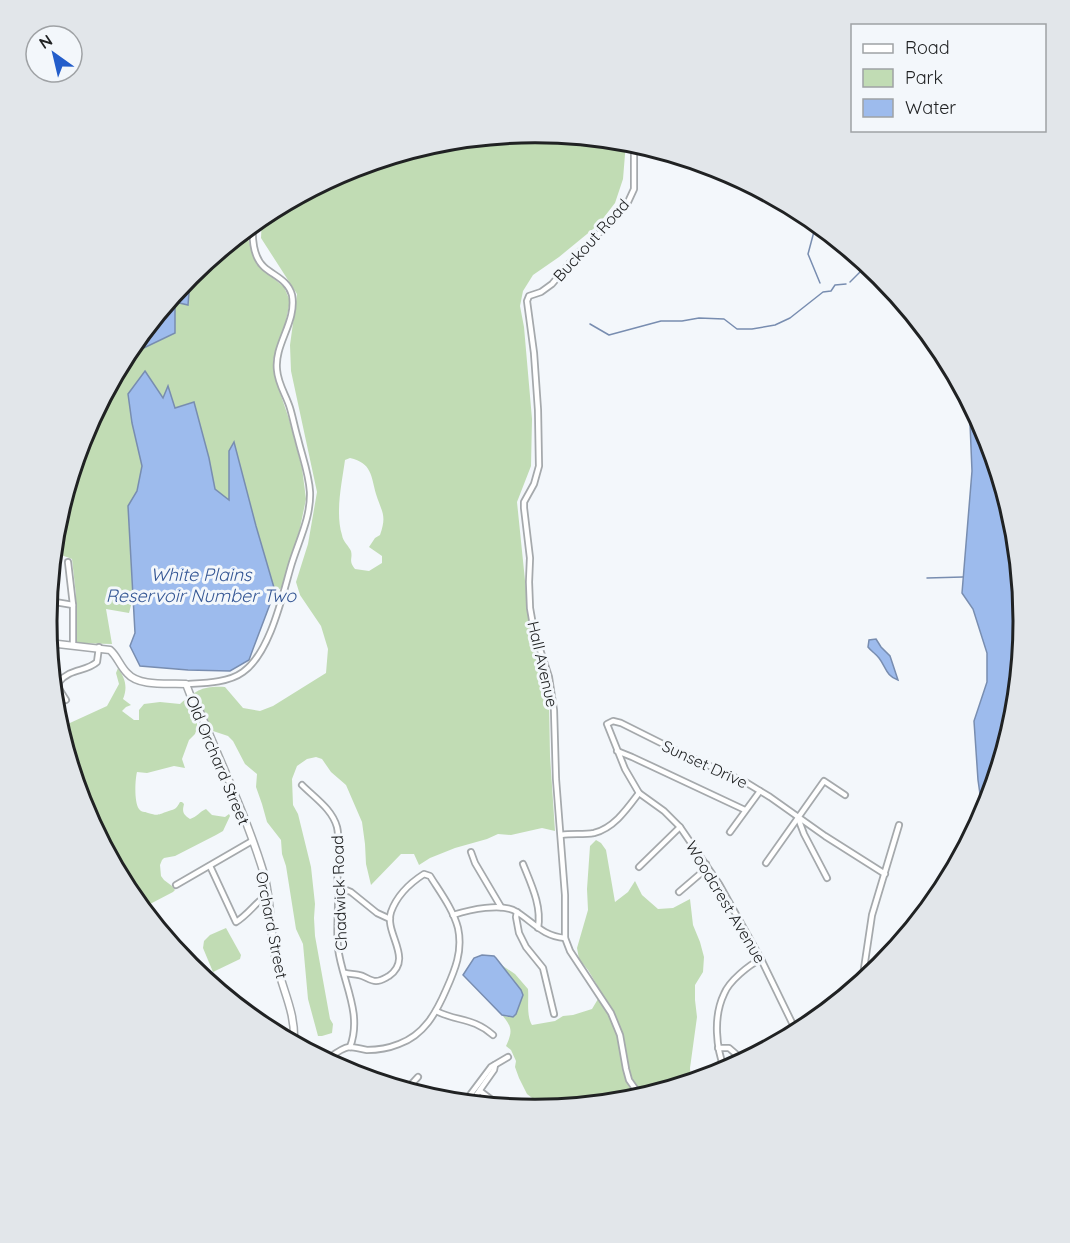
<svg xmlns="http://www.w3.org/2000/svg" width="1070" height="1243" font-family="Quicksand,sans-serif">
  <rect width="100%" height="100%" fill="#f3f7fb"/>
  <!-- green -->
  <g fill="#c1dcb4" fill-rule="evenodd">
    <path d="M535,133L626,142L623,179L615,203L598,225L559,257L533,275L523,291L520,306L524,327L532,419L531,466L517,502L531,639L549,702L550,756L555,831L542,828L511,835L498,834L487,839L455,848L430,858L419,865L414,854H401L371,885L366,864L365,844L362,822L346,785L331,772L322,759L316,757L307,759L297,766L292,779L293,805L298,814L311,867L315,904L314,918L315,936L330,1019L333,1024L332,1033L322,1036H318L308,999L303,944L296,929L286,866L282,854L281,840L267,822L262,804L256,787L257,774L245,764L233,741L228,736L210,730L197,718V728L195,734L189,740L182,759L185,768L174,766L147,773L137,772C135,780 134,802 139,809C142,813 144,811 148,813C158,816 157,815 166,812C174,809 176,810 180,802H182L184,804C182,812 183,814 190,819C197,817 199,812 206,809L212,815L225,817L229,814L230,816L223,831L216,835L175,856L164,858L162,860L160,865L161,876L164,880L172,886L175,890L173,892L150,904L144,911L129,893L84,808L59,728L107,706L119,684L116,673L118,668C125,678 128,687 123,699L131,705L126,707L122,711L134,720H139V710L144,704L160,702L180,704C197,690 202,686 225,687L243,708L260,711L273,706L326,673L328,649L321,626L300,595L296,582L308,544L317,492L291,371L290,345L297,294L261,238L262,217L348,170L440,142ZM350,458C372,463 371,476 376,494C382,513 387,515 380,535L375,538L369,547L382,556V563L369,571L355,569C348,560 353,559 351,551C349,546 343,542 342,535C335,513 342,482 345,460Z"/>
    <path d="M249,227L248,239L257,265L284,287L290,301L284,330L273,360L275,378L289,419L302,468L306,499L300,528L282,588L275,591L256,526L229,452V500L215,489L209,458L193,402L175,408L167,388L163,399L145,371L132,423L142,466L137,491L128,506L133,598L129,613L106,609L112,644L75,643L76,595L72,559L53,552L56,526L84,434L125,357L174,333L175,301L188,305L189,293L179,288L190,276Z"/>
    <path d="M596,840L601,843L606,850L615,902L628,892L635,881L642,895L658,909L673,908L690,899L693,925L700,942L704,957L703,972L695,985V1000L697,1017L690,1068L691,1082L630,1101L546,1109L527,1094L519,1078L515,1067L516,1061L511,1050L506,1046C513,1031 512,1027 502,1015L507,1017H513L516,1014L523,995L500,964L515,974L528,989C529,1000 526,1015 532,1025L555,1021L563,1016L573,1015L592,1009L598,999L597,985L588,970L579,959L577,948L588,910L587,889L590,846Z"/>
    <path d="M226,928L241,955L240,959L213,972L203,948L204,941L210,935Z"/>
  </g>
  <!-- water -->
  <g fill="#9dbbed" stroke="#788db0" stroke-width="1.5">
    <path d="M179,288L189,293L188,305L175,302V333L125,357L129,350Z"/>
    <path d="M145,371L163,398L168,386L175,408L194,402L209,458L215,489L229,500V451L234,442L256,526L275,591L253,649L249,660L230,671L188,670L140,666L130,646L135,633L128,506L137,491L142,466L132,423L128,394Z"/>
    <path d="M974,412L986,435L1014,527L1023,622L1014,717L986,809L983,815L978,780L974,721L987,682V653L973,609L962,593L972,471L970,423Z"/>
    <path d="M876,639L881,647L890,656L898,680C886,676 886,667 879,658C876,654 871,651 868,647L869,640Z"/>
    <path d="M482,955L494,956L496,958L521,990L523,995L516,1014L513,1017L502,1015L463,975L474,958Z"/>
  </g>
  <g fill="none" stroke-linecap="round" stroke-linejoin="round">
    <!-- stream -->
    <g stroke="#788db0" stroke-width="1.5">
      <path d="M816,224L808,254L820,283"/>
      <path d="M850,282L867,265"/>
      <path d="M590,324L609,335L661,321H682L699,318L724,319L737,329H752L775,325L790,318L823,292L831,291L835,285L846,284"/>
      <path d="M922,335L928,334"/>
      <path d="M927,578L963,577"/>
    </g>
    <defs>
      <g id="street">
        <path d="M634,143V189L628,202L591,242L579,252L552,284L541,292L529,296L527,301L534,353L538,410L539,466L534,484L524,502V508L530,558L529,582L530,608L534,631L549,677L554,710L556,779L565,895V938L570,951L611,1013L620,1035L626,1069L629,1080L641,1097"/>
        <path d="M68,562L73,605V645"/>
        <path d="M49,601L73,605"/>
        <path d="M186,684C204,683 228,683 243,672C270,653 282,597 291,566C298,542 311,518 310,492C309,474 302,456 298,439C295,429 293,418 290,408C286,395 278,384 277,370C274,344 297,322 292,295C288,280 274,276 264,267C253,257 252,237 253,224"/>
        <path d="M66,700L59,689V682C70,668 86,672 97,662L99,647"/>
        <path d="M617,751L632,757L745,810"/>
        <path d="M302,785C315,798 332,809 337,827C340,840 338,856 337,869C337,875 338,881 338,887C339,907 336,928 338,948C342,981 363,1013 350,1047"/>
        <path d="M798,818L804,834L827,878"/>
        <path d="M730,832L760,791"/>
        <path d="M561,835C572,833 583,835 594,833C614,828 627,809 639,793"/>
        <path d="M471,852L475,863L501,907"/>
        <path d="M766,863L824,781L845,795"/>
        <path d="M523,864C531,884 542,906 538,928"/>
        <path d="M210,866L236,922C248,915 256,902 268,894"/>
        <path d="M639,867L680,827"/>
        <path d="M176,885L252,841"/>
        <path d="M339,887L351,892L377,913L390,919"/>
        <path d="M679,892L700,874L706,864"/>
        <path d="M517,912L516,917L519,933L526,947L543,968L554,1014"/>
        <path d="M453,915C469,910 502,902 517,912C534,923 543,936 565,938"/>
        <path d="M862,982L872,915L899,825"/>
        <path d="M436,1011C458,1022 472,1017 493,1035"/>
        <path d="M797,1033L761,959L719,884L680,827L664,811L639,793L625,769L607,724L613,721L621,723L679,752L747,783L770,797L825,836L885,874"/>
        <path d="M718,1048H729L744,1061"/>
        <path d="M325,1061C332,1056 341,1048 349,1047C355,1047 361,1049 367,1050C378,1050 389,1048 399,1044C424,1035 436,1013 446,990C455,970 463,951 458,928C453,909 440,892 430,876L424,874C410,883 397,895 391,912C384,934 414,958 389,976C385,978 381,981 376,981C370,981 365,976 359,975C354,974 349,974 345,973"/>
        <path d="M725,1071C716,1048 713,1017 724,994C729,981 749,965 761,959"/>
        <path d="M406,1090L418,1077"/>
        <path d="M480,1091L501,1107"/>
        <path d="M464,1103L491,1067L508,1057"/>
        <path d="M470,1104L494,1070L495,1065"/>
      </g>
      <path id="secondary" d="M49,643L110,650C117,656 120,666 127,673C139,687 168,683 186,684L191,697L200,712C222,766 247,818 264,874C271,901 270,928 275,955C280,987 296,1009 294,1044"/>
    </defs>
    <!-- street casing -->
    <use href="#street" stroke="#a5a9ac" stroke-width="8"/>
    <!-- secondary casing -->
    <use href="#secondary" stroke="#a5a9ac" stroke-width="9"/>
    <!-- street -->
    <use href="#street" stroke="#fff" stroke-width="4.5"/>
    <!-- secondary -->
    <use href="#secondary" stroke="#fff" stroke-width="6"/>
  </g>
  <g text-anchor="middle" stroke-width="6" stroke-linejoin="round" paint-order="stroke">
    <!-- street labels -->
    <g font-size="16" fill="#202223" stroke="#f3f7fb">
      <text transform="translate(591 240) rotate(-48)" y="6">Buckout Road</text>
      <text transform="translate(543 664) rotate(77)" y="6">Hall Avenue</text>
      <text transform="translate(218 760) rotate(67)" y="6">Old Orchard Street</text>
      <text transform="translate(705 764) rotate(25)" y="6">Sunset Drive</text>
      <text transform="translate(339 893) rotate(-92)" y="6">Chadwick Road</text>
      <text transform="translate(726 902) rotate(59)" y="6">Woodcrest Avenue</text>
      <text transform="translate(272 925) rotate(79)" y="6">Orchard Street</text>
    </g>
    <!-- water labels -->
    <g font-size="18" font-style="italic" fill="#345694" stroke="#f3f7fb">
      <text x="201" y="581">White Plains<tspan x="201" dy="21">Reservoir Number Two</tspan></text>
    </g>
  </g>
  <!-- crop -->
  <path d="M0 0H1070V1243H0ZM57 621a478 478 0 1 1 956 0a478 478 0 1 1-956 0Z" fill="#e2e6ea" fill-rule="evenodd"/>
  <path fill="none" stroke="#202223" stroke-width="3" d="M57 621a478 478 0 1 1 956 0a478 478 0 1 1-956 0Z"/>
  <!-- legend -->
  <rect x="851" y="24" width="195" height="108" fill="#f3f7fb" stroke="#9fa2a5" stroke-width="1.5"/>
  <rect x="863" y="44" width="30" height="9" fill="#ffffff" stroke="#9fa2a5" stroke-width="1.5"/>
  <text x="905" y="54" font-size="18" fill="#202223">Road</text>
  <rect x="863" y="69" width="30" height="18" fill="#c1dcb4" stroke="#9fa2a5" stroke-width="1.5"/>
  <text x="905" y="84" font-size="18" fill="#202223">Park</text>
  <rect x="863" y="99" width="30" height="18" fill="#9dbbed" stroke="#9fa2a5" stroke-width="1.5"/>
  <text x="905" y="114" font-size="18" fill="#202223">Water</text>
  <!-- north arrow -->
  <g transform="translate(54 54) rotate(326)"><circle r="28" fill="#f3f7fb" stroke="#9fa2a5" stroke-width="1.5"/>
  <path d="M0-4.5L10 22L0 15L-10 22Z" fill="#235dca"/>
  <text y="-9" font-size="16" font-weight="bold" text-anchor="middle" fill="#202223">N</text>
  </g>
</svg>
